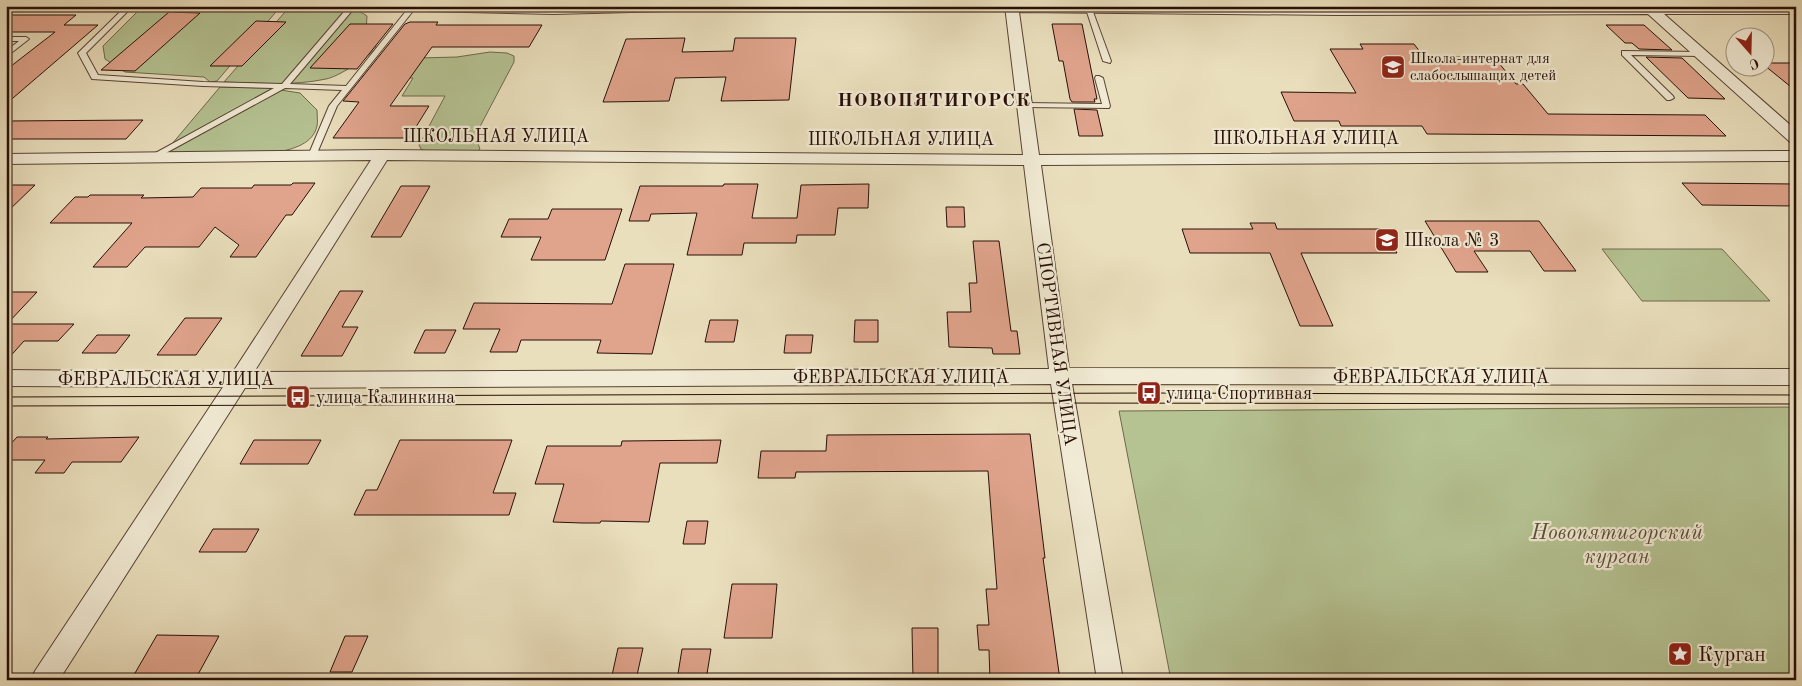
<svg xmlns="http://www.w3.org/2000/svg" width="1802" height="686" font-family="'Old Standard TT',serif">
  <rect width="100%" height="100%" fill="#eadfbd"/>
  <filter id="stains"><feTurbulence type="fractalNoise" baseFrequency=".004" numOctaves="4"/><feColorMatrix values="0 0 0 0 .2 0 0 0 0 .09 0 0 0 0 .02 0 0 0 .5 -.17"/></filter>
  <radialGradient id="worn" r=".72"><stop offset=".6" stop-color="#630" stop-opacity="0"/><stop offset="1" stop-color="#630" stop-opacity=".3"/></radialGradient>
  <!-- green -->
  <g fill="#b5c292" stroke="#6e684c">
    <path d="M143,6H281L217,81L210,82L204,77L125,72L105,59L103,46Z"/>
    <path d="M293,6C314,6 350,3 367,16L366,31L375,41L376,48C367,58 338,77 326,79C294,86 258,83 224,82L285,12Z"/>
    <path d="M490,52L507,53L514,56V62L475,136L480,149L474,153L428,152L421,149L419,145L445,96H402L413,78L362,77L419,58L457,57Z"/>
    <path d="M220,87L268,88L300,93L317,110C317,115 318,122 317,126C313,144 293,149 278,152L168,153L166,151Z"/>
    <path d="M1602,249H1722L1770,301H1642Z"/>
    <path d="M1796,407V680H1171L1119,411Z"/>
  </g>
  <!-- building -->
  <g fill="#e0a48c" stroke="#280f07">
    <path d="M169,12L200,13L135,71L101,70Z"/>
    <path d="M6,15H76L64,25H98L6,104V70L55,32H6Z"/>
    <path d="M256,21L286,22L242,66H210Z"/>
    <path d="M410,22H438L436,25H542L529,47H432L390,106H429L409,138H333L359,102L343,101L405,24Z"/>
    <path d="M350,24H393L357,69L310,68Z"/>
    <path d="M1052,24H1082L1097,99H1094L1095,102H1072L1070,99L1063,61H1059Z"/>
    <path d="M1606,25H1644L1672,50L1639,49L1632,43H1625Z"/>
    <path d="M685,38L682,52L733,51L735,38H796L789,100L721,101L726,77L675,78L669,101L603,102L626,39Z"/>
    <path d="M1360,44H1414L1424,57H1494L1516,84H1523L1548,114L1705,115L1726,136L1427,134L1422,126H1341L1339,121H1294L1281,92L1356,93L1330,49H1363Z"/>
    <path d="M1646,57L1682,58L1725,99L1688,98Z"/>
    <path d="M1764,63H1796V91L1764,65Z"/>
    <path d="M1074,109L1097,110L1103,136H1079Z"/>
    <path d="M143,120L126,139H6V121Z"/>
    <path d="M293,183H315L292,215H286L256,257H230L239,245L215,227L199,247H145L127,267H93L132,223H50L75,197H88L90,195H144L141,198L193,197L201,188H252L254,185H291Z"/>
    <path d="M1682,183L1796,184V206L1702,205Z"/>
    <path d="M724,184H758L752,218H797L801,185L869,184L868,208H838L835,235H797L796,243H744L742,255H687L697,213L651,214L649,221H629L640,186H723Z"/>
    <path d="M6,185H35L6,213Z"/>
    <path d="M401,186H430L401,237H371Z"/>
    <path d="M946,207H964L965,227H947Z"/>
    <path d="M552,209H622L605,260H531L541,237H501L509,219H548Z"/>
    <path d="M1425,221H1539L1576,271H1544L1530,251H1474L1488,272H1456Z"/>
    <path d="M1250,223H1275L1277,229H1384L1397,253H1301L1333,326H1300L1270,253H1190L1182,229H1253Z"/>
    <path d="M973,241H999L1011,331H1017L1020,354H993L992,348L949,347L947,312H971L969,283H977Z"/>
    <path d="M625,264H674L652,354L597,353L601,340H521L517,352H490L500,329H463L474,303L612,304Z"/>
    <path d="M340,291H363L342,327H358L342,356H301Z"/>
    <path d="M6,292H37L7,324H74L58,341H24L6,361Z"/>
    <path d="M185,318H222L196,355H157Z"/>
    <path d="M710,320H738L734,342H705Z"/>
    <path d="M855,320H878V342H854Z"/>
    <path d="M425,330H456L445,353H414Z"/>
    <path d="M97,335H130L116,353H82Z"/>
    <path d="M786,335H813L811,353H784Z"/>
    <path d="M1030,434L1045,558H1043L1060,680H990L989,650H979L977,625H989L986,589H997L988,471L796,472L795,478H758L761,451H826L827,435Z"/>
    <path d="M17,437H48L46,439L139,437L121,462H72L64,473H35L45,460H6V449Z"/>
    <path d="M254,440H321L308,464H240Z"/>
    <path d="M400,440H512L493,493H516L509,515H354L366,490H377Z"/>
    <path d="M721,440L717,463H660L649,522L601,521L600,523H582L553,522L564,484H535L547,446H621L622,441Z"/>
    <path d="M687,521H708L705,544H683Z"/>
    <path d="M213,529H259L246,552H199Z"/>
    <path d="M732,584H777L772,638H724Z"/>
    <path d="M912,628H938V680H913Z"/>
    <path d="M157,635L219,636L195,680H131Z"/>
    <path d="M345,636H368L352,672H330Z"/>
    <path d="M618,648H643L636,680H611Z"/>
    <path d="M682,649H711L706,680H677Z"/>
  </g>
  <g fill="none" stroke-linecap="round" stroke-linejoin="round">
    <defs>
      <g id="service">
        <path d="M126,6H133L86,53L98,75L203,82L282,84L349,6H356L290,84L346,86L410,6H417L337,106L315,158H309L308,156L329,106L342,90L285,88L153,160L149,158L150,156L274,88L203,86L92,79L78,53Z"/>
        <path d="M1089,7L1092,9L1111,61L1110,63L1103,61L1086,9Z"/>
        <path d="M6,37H26L29,39L6,57V51L19,41H6Z"/>
        <path d="M1622,51L1701,52L1705,54L1701,56L1631,55L1673,96L1674,98L1670,100H1667L1622,55Z"/>
        <path d="M1096,76H1099L1103,78L1110,106L1109,108L1025,107L1021,105L1025,103L1102,104L1095,78Z"/>
      </g>
      <path id="minor" d="M1005,6H1796V14H1664L1796,130V144L1790,142L1648,14L1338,15L1019,12L1039,155L1796,151V161L1041,165L1069,368L1796,369V385L1072,384L1123,680H1097L1051,384L245,388L59,680H31L35,671L223,387L6,386V370L233,372L371,160L6,164V154L382,150L1023,155ZM387,160L1024,165L1049,369L254,372Z"/>
      <path id="tertiary" d="M415,6H678L676,10L670,11L554,14L423,11L417,10Z"/>
    </defs>
    <!-- service casing -->
    <use href="#service" stroke="#584334" stroke-width="2"/>
    <!-- minor casing -->
    <use href="#minor" stroke="#584334" stroke-width="2"/>
    <!-- tertiary casing -->
    <use href="#tertiary" stroke="#584334" stroke-width="2"/>
    <!-- service -->
    <use href="#service" fill="#f1ead4" fill-rule="evenodd"/>
    <!-- minor -->
    <use href="#minor" fill="#f1ead4" fill-rule="evenodd"/>
    <!-- tertiary -->
    <use href="#tertiary" fill="#f1ead4" fill-rule="evenodd"/>
    <!-- tram -->
    <g stroke="#280f07" stroke-width="1">
      <path d="M6,397L1149,393L1796,395"/>
      <path d="M6,406L1033,403L1796,404"/>
    </g>
  </g>
  <!-- icons -->
  <defs>
    <symbol id="school-square" viewBox="-11 -11 22 22"><rect x="-9" y="-9" width="18" height="18" rx="4" fill="#8f2418" stroke="#f1ead4"/><path d="M0-5L7-2L0 1L-7-2ZM-4 1L0 2.5L4 1V4Q0 6-4 4Z" fill="#fff"/></symbol>
    <symbol id="bus-square" viewBox="-11 -11 22 22"><rect x="-9" y="-9" width="18" height="18" rx="4" fill="#8f2418" stroke="#f1ead4"/><path d="M-5-6H5V4H4V6H2V4H-2V6H-4V4H-5ZM-3.5-4V0h7V-4ZM-3.5 1.2v1.5H-2V1.2ZM2 1.2v1.5H3.5V1.2Z" fill="#fff"/></symbol>
    <symbol id="sight-square" viewBox="-11 -11 22 22"><rect x="-9" y="-9" width="18" height="18" rx="4" fill="#8f2418" stroke="#f1ead4"/><path d="M0-6L1.8-2.2L6-1.7L2.9 1.2L3.7 5.4L0 3.3L-3.7 5.4L-2.9 1.2L-6-1.7L-1.8-2.2Z" fill="#fff"/></symbol>
  </defs>
  <g fill-rule="evenodd">
    <use href="#school-square" x="1379" y="53" width="28" height="28"/>
    <use href="#school-square" x="1373" y="226" width="28" height="28"/>
    <use href="#bus-square" x="1135" y="379" width="28" height="28"/>
    <use href="#bus-square" x="284" y="383" width="28" height="28"/>
    <use href="#sight-square" x="1666" y="640" width="28" height="28"/>
  </g>
  <g text-anchor="middle" stroke-width="4.5" stroke-linejoin="round" paint-order="stroke">
    <!-- far-poi labels -->
    <g font-size="15" fill="#280f07" stroke="#f1ead4" text-anchor="start">
      <text x="1410" y="63">Школа-интернат для<tspan x="1410" dy="17">слабослышащих детей</tspan></text>
    </g>
    <!-- street labels -->
    <g font-size="18" fill="#280f07" stroke="#f1ead4">
      <text x="496" y="142">ШКОЛЬНАЯ УЛИЦА</text>
      <text x="1306" y="144">ШКОЛЬНАЯ УЛИЦА</text>
      <text x="901" y="145">ШКОЛЬНАЯ УЛИЦА</text>
      <text transform="translate(1057 344) rotate(82)" y="6">СПОРТИВНАЯ УЛИЦА</text>
      <text x="901" y="383">ФЕВРАЛЬСКАЯ УЛИЦА</text>
      <text x="1441" y="383">ФЕВРАЛЬСКАЯ УЛИЦА</text>
      <text x="166" y="385">ФЕВРАЛЬСКАЯ УЛИЦА</text>
    </g>
    <!-- poi labels -->
    <g font-size="18" fill="#280f07" stroke="#f1ead4" text-anchor="start">
      <text x="1404" y="246">Школа № 3</text>
      <text x="1166" y="399">улица Спортивная</text>
      <text x="316" y="403">улица Калинкина</text>
    </g>
    <!-- far-district labels -->
    <g font-size="19" font-weight="bold" letter-spacing="1" fill="#280f07" stroke="#f1ead4">
      <text x="934" y="106">НОВОПЯТИГОРСК</text>
    </g>
    <!-- near-park labels -->
    <g font-size="21" font-style="italic" fill="#594e38" stroke="#f1ead4">
      <text x="1617" y="539">Новопятигорский<tspan x="1617" dy="24">курган</tspan></text>
    </g>
    <!-- near-poi labels -->
    <g font-size="21" fill="#280f07" stroke="#f1ead4" text-anchor="start">
      <text x="1698" y="661">Курган</text>
    </g>
  </g>
  <!-- margin -->
  <rect width="1802" height="686" fill="none" stroke="#eadfbd" stroke-width="25"/>
  <rect x="8" y="8" width="1787" height="671" fill="none" stroke="#280f07" stroke-width="2.5"/>
  <rect x="12" y="12" width="1777" height="661" fill="none" stroke="#280f07"/>
  <!-- north arrow -->
  <g transform="translate(1750 52) rotate(160)"><circle r="24" fill="#f1ead4" stroke="#a19282"/>
  <path d="M0-4L9 19L0 12L-9 19Z" fill="#8f2418"/>
  <text y="-8" font-size="14" font-weight="bold" text-anchor="middle" fill="#280f07">С</text>
  </g>
  <rect width="100%" height="100%" filter="url(#stains)"/>
  <rect width="100%" height="100%" fill="url(#worn)"/>
</svg>
